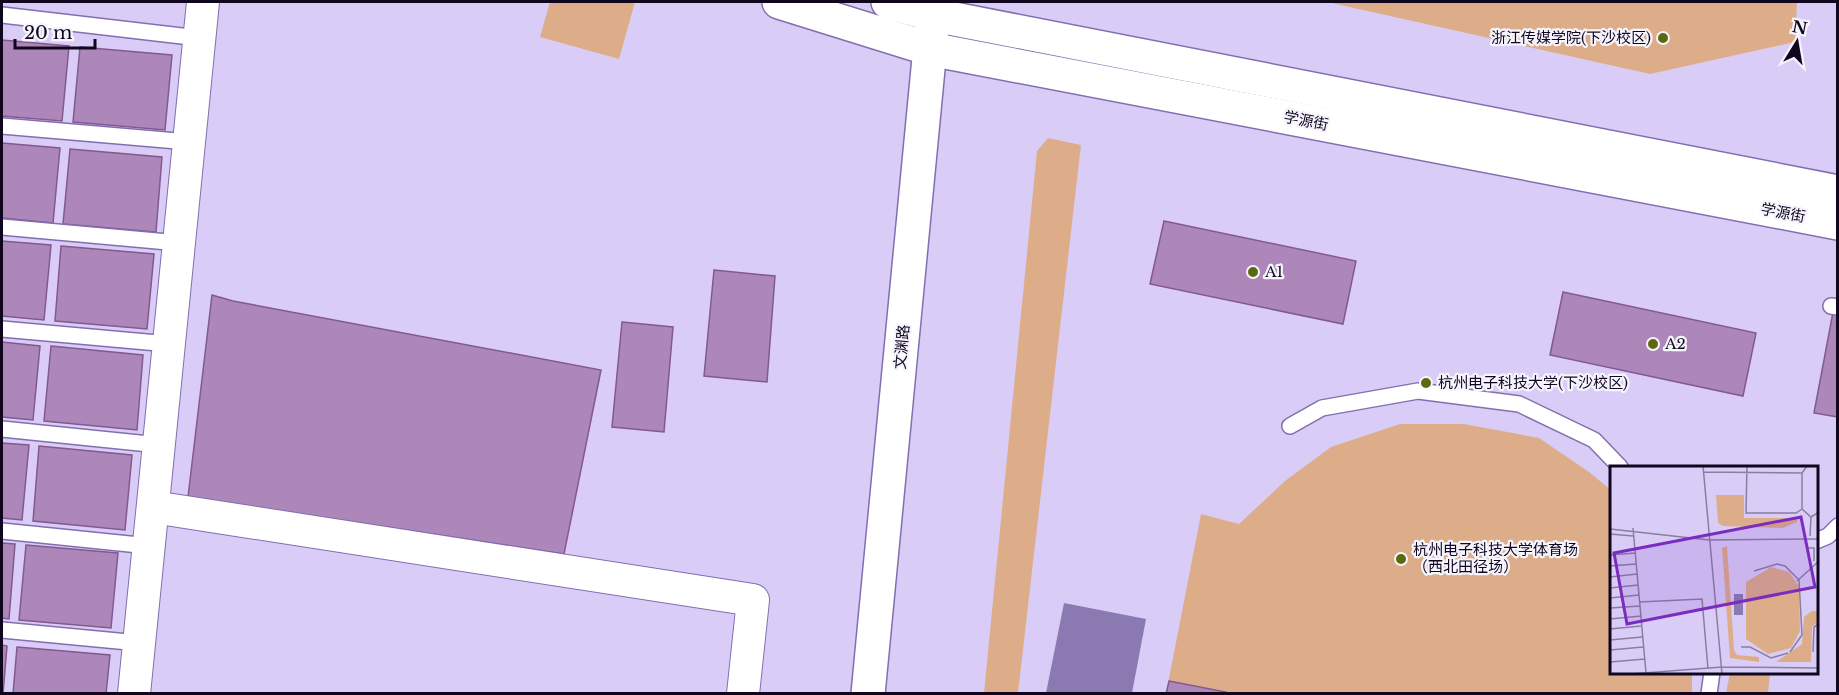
<svg xmlns="http://www.w3.org/2000/svg" width="1839" height="695" font-family="'Libre Baskerville','Noto Sans SC',serif">
  <rect width="100%" height="100%" fill="#d9cdf8"/>
  <!-- green -->
  <g fill="#ddad89">
    <path d="M550,2H635L619,59L540,37Z"/>
    <path d="M1327,2H1797L1795,42L1650,74Z"/>
    <path d="M1048,138L1081,145L1018,693H984L1037,151Z"/>
    <path d="M1400,424H1464L1539,438L1589,472L1611,490V672L1692,673V694H1166L1201,514L1239,524L1285,481L1331,447Z"/>
    <path d="M1730,673H1770L1768,693H1726Z"/>
  </g>
  <!-- water -->
  <path fill="#8b7ab1" d="M1064,603L1146,619L1132,693H1046Z"/>
  <!-- building -->
  <g fill="#ad87b9" stroke="#845891" stroke-width="1.5">
    <path d="M2,40L69,46L62,121L2,116Z"/>
    <path d="M80,47L172,55L165,130L73,122Z"/>
    <path d="M2,143L60,148L53,223L2,218Z"/>
    <path d="M70,149L162,157L156,232L63,224Z"/>
    <path d="M1164,221L1356,261L1343,324L1150,284Z"/>
    <path d="M2,241L51,245L44,320L2,316Z"/>
    <path d="M61,246L154,254L147,329L55,321Z"/>
    <path d="M714,270L775,276L767,382L704,376Z"/>
    <path d="M1563,292L1756,333L1743,396L1550,355Z"/>
    <path d="M212,295L233,301L601,370L564,554L188,497Z"/>
    <path d="M1833,312H1838V417L1814,413Z"/>
    <path d="M622,322L673,327L664,432L612,427Z"/>
    <path d="M2,342L40,346L33,420L2,417Z"/>
    <path d="M51,346L143,355L137,430L44,421Z"/>
    <path d="M2,443L29,445L22,520L2,518Z"/>
    <path d="M39,446L132,455L125,530L33,521Z"/>
    <path d="M2,543L15,544L9,619L2,618Z"/>
    <path d="M26,545L118,553L111,628L19,620Z"/>
    <path d="M2,645L7,646L3,694H2Z"/>
    <path d="M17,647L110,655L106,694H13Z"/>
    <path d="M1169,681L1226,692V694H1166Z"/>
  </g>
  <g fill="none" stroke-linecap="round" stroke-linejoin="round">
    <defs>
      <g id="service">
        <path d="M2,15L199,38"/>
        <path d="M2,126L189,142"/>
        <path d="M2,227L179,243"/>
        <path d="M1831,306L1838,307"/>
        <path d="M2,329L169,344"/>
        <path d="M1290,426L1322,408L1418,391L1519,404L1594,440L1620,467"/>
        <path d="M2,429L159,445"/>
        <path d="M2,531L149,546"/>
        <path d="M1816,541L1828,536L1838,526"/>
        <path d="M2,630L139,643"/>
        <path d="M1709,694L1712,672"/>
      </g>
      <g id="minor">
        <path d="M153,507L753,600L743,694"/>
        <path d="M134,694L203,2"/>
      </g>
      <g id="secondary">
        <path d="M779,2L930,49L1838,223"/>
        <path d="M888,2L934,15L1838,192"/>
        <path d="M868,694L932,27"/>
      </g>
    </defs>
    <!-- service casing -->
    <use href="#service" stroke="#836eb0" stroke-width="18"/>
    <!-- minor casing -->
    <use href="#minor" stroke="#836eb0" stroke-width="34"/>
    <!-- secondary casing -->
    <use href="#secondary" stroke="#836eb0" stroke-width="36"/>
    <!-- service -->
    <use href="#service" stroke="#fff" stroke-width="15"/>
    <!-- minor -->
    <use href="#minor" stroke="#fff" stroke-width="32"/>
    <!-- secondary -->
    <use href="#secondary" stroke="#fff" stroke-width="33"/>
  </g>
  <!-- markers -->
  <g fill="#5c6910" stroke="#f6f4fc" stroke-width="2">
    <circle cx="1663" cy="38" r="6"/>
    <circle cx="1253" cy="272" r="6"/>
    <circle cx="1653" cy="344" r="6"/>
    <circle cx="1426" cy="383" r="6"/>
    <circle cx="1401" cy="559" r="6"/>
  </g>
  <g text-anchor="middle" stroke-width="4.5" stroke-linejoin="round" paint-order="stroke">
    <!-- poi labels -->
    <g font-size="15" fill="#10071f" stroke="#f6f4fc" text-anchor="start">
      <text x="1651" y="43" text-anchor="end">浙江传媒学院(下沙校区)</text>
      <text x="1265" y="277">A1</text>
      <text x="1665" y="349">A2</text>
      <text x="1438" y="388">杭州电子科技大学(下沙校区)</text>
      <text x="1413" y="555">杭州电子科技大学体育场<tspan x="1413" dy="17">（西北田径场）</tspan></text>
    </g>
    <!-- street labels -->
    <g font-size="15" fill="#10071f" stroke="#f6f4fc">
      <text transform="translate(1306 121) rotate(11)" y="5">学源街</text>
      <text transform="translate(1783 213) rotate(11)" y="5">学源街</text>
      <text transform="translate(902 347) rotate(-85)" y="5">文渊路</text>
    </g>
  </g>
  <!-- overview -->
  <g transform="translate(1610 466)">
    <rect width="208" height="208" fill="#d9cdf8"/>
    <path d="M106,29H134V52H187V56L173,62L113,60L108,57ZM117,80L124,184L127,189L149,191V196L120,192L112,82ZM161,101L179,106L189,120L190,165L181,182L158,188L136,173V116ZM202,145H208V156L202,161L201,196H166L192,178L194,151Z" fill="#ddad89"/>
    <path d="M124,128H133V149H124Z" fill="#8b7ab1"/>
    <path fill="none" stroke="#897ea1" stroke-width="1.5" d="M93,0L112,208M137,0L136,47H186L192,43M197,0L192,7V43L201,51L209,46M94,6L192,7M23,62L36,207M0,63L99,74L209,73M0,68L23,70M200,70L201,51M196,82H204V95M0,89L25,87M0,100L26,98M144,105L167,98L175,100L189,114L192,169L180,186M0,111L27,108M187,115L209,95M0,122L28,119M0,132L29,129M29,136L92,133L98,203M0,142L30,140M0,153L31,150M0,163L31,160M0,174L32,171M131,181H140L161,192L178,187M0,184L33,181M203,186L204,161L209,158M0,196L35,193M21,208L112,201L209,202"/>
    <path fill="#7b2cbf" fill-opacity="0.15" stroke="#7b2cbf" stroke-width="3" d="M191,51L205,121L17,158L4,87Z"/>
    <rect width="208" height="208" fill="none" stroke="#10071f" stroke-width="3"/>
  </g>
  <!-- border -->
  <rect width="1839" height="695" fill="none" stroke="#10071f" stroke-width="6"/>
  <!-- north arrow -->
  <g transform="translate(1797 42) rotate(11)" stroke="#f6f4fc" stroke-width="4.5" paint-order="stroke">
  <path d="M0-4.5L10 22L0 15L-10 22Z" fill="#10071f"/>
  <text y="-9" font-size="16" font-weight="bold" text-anchor="middle" fill="#10071f">N</text>
  </g>
  <!-- scale -->
  <path d="M15 39v9h80v-9" fill="none" stroke="#10071f" stroke-width="3"/>
  <text x="24" y="39" font-size="18" fill="#10071f" stroke="#f6f4fc" stroke-width="4.5" paint-order="stroke">20 m</text>
</svg>
